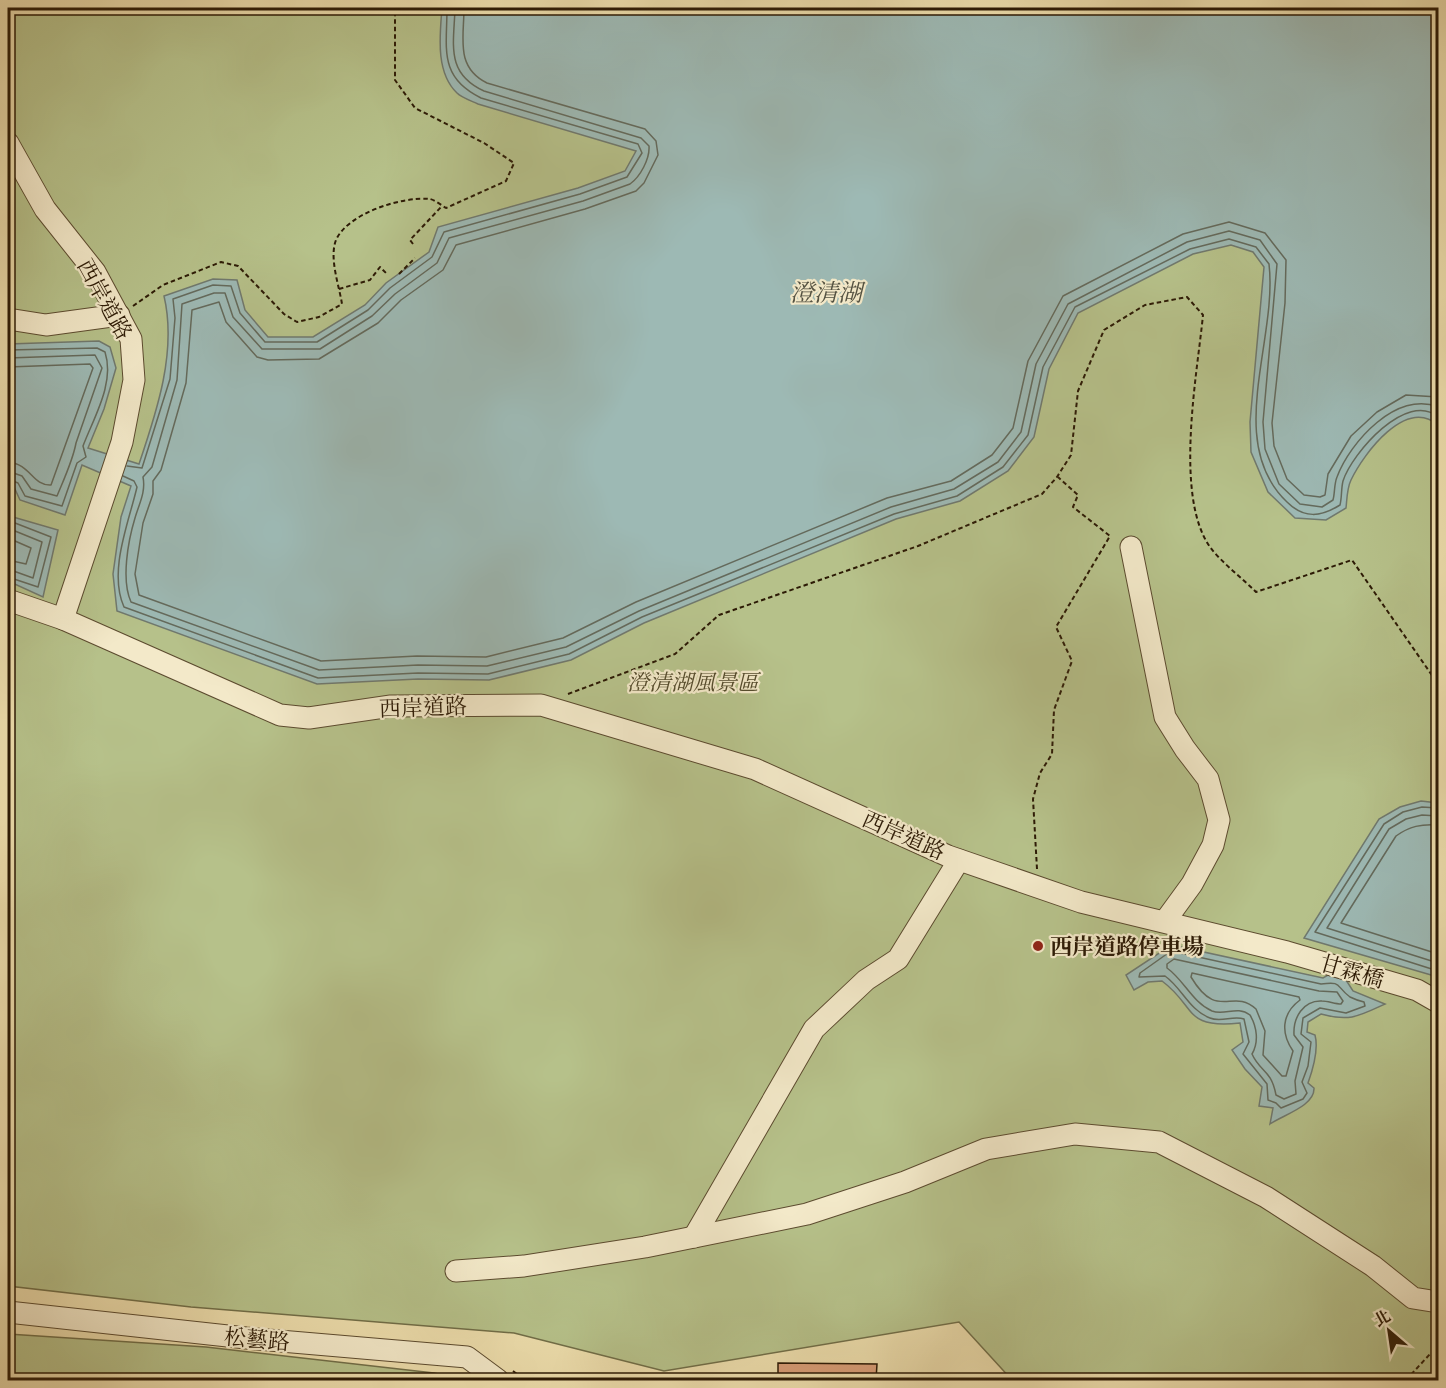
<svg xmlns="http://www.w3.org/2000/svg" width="1446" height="1388" font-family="'IM FELL DW Pica','Noto Serif TC',serif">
  <rect width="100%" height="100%" fill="#ecddac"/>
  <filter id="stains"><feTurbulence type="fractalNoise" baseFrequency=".00333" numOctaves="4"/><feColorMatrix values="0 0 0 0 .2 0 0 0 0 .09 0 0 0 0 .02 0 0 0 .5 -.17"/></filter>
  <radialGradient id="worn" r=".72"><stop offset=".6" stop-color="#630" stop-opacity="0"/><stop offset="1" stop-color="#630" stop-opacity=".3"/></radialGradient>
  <!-- green -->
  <g fill="#b6c18a" stroke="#716e48" stroke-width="1.5">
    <path d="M8,8H1438V1380H1012L959,1322L664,1371L514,1333L191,1307L8,1286Z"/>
    <path d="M8,1334L206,1347L434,1373L467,1380H8Z"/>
  </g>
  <!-- water -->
  <g fill="#9db9b4" stroke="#70796e" stroke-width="1.5">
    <path d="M442,8H1438V425C1406,397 1364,453 1351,480C1347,488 1347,499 1346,508L1326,520L1295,518L1268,492L1251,452L1250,422L1264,267L1253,252L1231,245L1193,254L1078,313L1049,369L1034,437L1008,471L960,501L896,519L644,623L571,660L489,680L418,679L317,684L117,611L113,574L121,517L131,486L82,465L65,515L20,500L14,487L8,484V344L99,341L110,347L116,368L104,409L88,448L139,464C157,411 177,351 164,296L213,279L237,280L245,310L268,337H313L365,305L386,283L429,252L438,227L578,188L625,171L636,151L478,104C472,101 462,98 457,93C435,72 440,34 442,8Z"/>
    <path d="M13,517L58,530L43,597L8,581V520Z"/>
    <path d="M1421,801L1438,803V977L1304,938L1379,819L1400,807Z"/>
    <path d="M1167,944L1323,978L1328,975L1346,980L1353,991L1385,1004C1359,1016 1350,1022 1321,1014L1308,1022L1307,1032L1315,1035C1319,1050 1313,1069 1308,1083L1314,1088C1315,1106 1283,1115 1270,1124L1273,1108L1259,1106L1262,1087L1245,1069L1232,1050L1243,1042L1240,1023C1183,1029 1197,1007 1162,981L1148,982L1134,990L1126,975L1161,952Z"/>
  </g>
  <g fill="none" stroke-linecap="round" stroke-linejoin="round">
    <!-- shore -->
    <g stroke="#646a5c" stroke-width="1.5">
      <path d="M455,8C454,44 445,73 484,91L641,138L649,146C650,159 640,177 630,184L583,201L449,238L437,263L395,294L372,316L320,349H262L233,317L225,293H214L182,304L177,380L152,467L143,477C146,492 139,504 135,518C128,541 121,580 131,602L319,670L418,665L487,666L566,647L639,611L891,507L954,489L998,462L1021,432L1036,364L1068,304L1187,242L1229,231L1260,240L1277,264L1263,422L1265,449L1279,484L1300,504L1322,507L1333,500C1335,493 1334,484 1337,477C1350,442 1397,390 1438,407"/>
      <path d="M464,8C464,38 455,67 487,83L645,129L656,141L658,155L644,183L636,191L585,209L456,245L443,270L401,300L378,323L319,359L268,360L257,357L226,322L219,302L192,310L186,383L161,470L153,481V494L143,523L135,574L139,595L321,661L417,656L486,657L563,638L636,602L887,498L951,481L992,455L1013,428L1028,361L1063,296L1183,234L1229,222L1265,233L1286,260L1285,303L1272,423L1274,446L1287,479L1304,495L1320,497L1325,495L1328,474L1351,436L1377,412L1406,395L1438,397"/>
      <path d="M8,350L97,348L105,352C115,383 94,417 83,446L86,457L77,463L62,506L25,496L18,483L8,479"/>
      <path d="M8,358L95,355L102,368L76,443C73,460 64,479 57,496L31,489L22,476L8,471"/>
      <path d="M8,367L90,364L93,368L51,485C32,486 31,464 8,462"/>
      <path d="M127,466L142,468L170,379L175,318L173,299L213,285L231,286L240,313L265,342H317L368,310L390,288L432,257L444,232L580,194L627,177L642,153L638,144L481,98C438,77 447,48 447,8"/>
      <path d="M123,476L134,481L137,487C129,522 108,571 124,607L318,678L418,673L488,674L569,654L642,617L894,514L957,496L1003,467L1028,435L1043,367L1075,307L1190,249L1229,239L1256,247L1269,264C1278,340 1224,442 1287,502C1304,519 1321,517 1340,505C1342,497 1341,489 1343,481C1352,453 1407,390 1438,417"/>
      <path d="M8,524L15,523L51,537L38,587L8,577"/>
      <path d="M8,532L15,531L42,542L33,578L8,569"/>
      <path d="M8,541H15L31,548L26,564L8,560"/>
      <path d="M1438,808L1422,807L1403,812L1384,824L1315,932L1438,971"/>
      <path d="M1438,816L1422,815L1406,819L1389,829L1327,928L1438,963"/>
      <path d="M1438,825C1421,824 1410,826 1396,836L1341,923L1438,954"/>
      <path d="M1171,951L1321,984C1343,981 1335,986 1350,997C1354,999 1360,1001 1364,1002L1365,1006L1346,1013L1320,1008L1303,1018L1301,1034L1311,1042L1308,1066L1302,1082L1307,1093L1303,1099L1281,1108L1276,1103L1268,1100L1267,1084L1243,1054L1249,1042L1244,1019C1233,1015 1221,1023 1210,1018C1189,1010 1182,988 1165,976L1139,977L1140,973Z"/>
      <path d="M1174,959L1319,991L1337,992L1343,1001L1341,1004C1335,1004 1328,1001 1322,1001C1303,1000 1293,1018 1294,1035L1303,1047L1295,1081L1296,1094L1284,1099L1276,1095C1271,1069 1260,1072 1252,1054C1259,1042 1257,1027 1250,1015C1237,1005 1225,1016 1212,1011C1192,1002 1184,980 1167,968V964Z"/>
      <path d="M1192,973L1299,997L1300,1000C1281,1014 1281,1034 1293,1051L1286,1076H1282L1263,1055L1265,1031L1256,1009C1232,987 1218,1022 1191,977Z"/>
    </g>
  </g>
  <!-- building -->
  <path fill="#d89d77" stroke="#2c1a05" stroke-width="1.5" d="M778,1363L877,1364L876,1380H778Z"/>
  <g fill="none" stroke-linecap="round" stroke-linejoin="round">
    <defs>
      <g id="minor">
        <path d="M8,143L45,209L95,272L131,339L134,380L122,442L63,619L280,715L309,718L391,706L541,705L755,769L948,856L1081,902L1287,952L1417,990L1438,1002"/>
        <path d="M8,319L46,325L119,315"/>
        <path d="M1131,547L1165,717L1185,749L1208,779L1219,820L1213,845L1192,884L1165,921"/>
        <path d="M8,600L63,619"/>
        <path d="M694,1237L814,1029L866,980L898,959L959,860"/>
        <path d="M456,1271L524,1266L645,1247L807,1214L905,1182L986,1149L1075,1134L1159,1142L1266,1197L1373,1266L1413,1298L1438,1302"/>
        <path d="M8,1312L246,1338L467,1357L498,1380"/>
      </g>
    </defs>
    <!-- minor casing -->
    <use href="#minor" stroke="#5c4b2f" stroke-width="23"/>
    <!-- path -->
    <g stroke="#2c1a05" stroke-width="2" stroke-dasharray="4.5 3" stroke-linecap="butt">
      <path d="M413,244L410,240L442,206"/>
      <path d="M399,274L415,258"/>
      <path d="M339,289L370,280L380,267L386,273"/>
      <path d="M133,306L163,285L221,262L238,266L284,314L297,322L319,317L342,304C339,285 329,258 336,240C348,213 403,196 430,199C435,200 441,205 446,208L506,181L514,163L484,143L415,108L395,80V8"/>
      <path d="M568,694L675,654L719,615L918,546L1042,494L1057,477L1071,455L1078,391L1104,330L1145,305L1187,297L1203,315C1197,376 1174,496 1210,547C1222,563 1242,578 1256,592L1352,560L1438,684"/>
      <path d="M1037,869L1033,799L1040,773L1052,754L1054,710L1072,661L1056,627L1110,536L1073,507L1078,495L1058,477"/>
      <path d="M513,1371L525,1380"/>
      <path d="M1406,1380L1431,1353L1438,1350"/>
    </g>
    <!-- minor -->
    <use href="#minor" stroke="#f3e9c9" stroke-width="21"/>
  </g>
  <!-- markers -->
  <circle fill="#8f2418" stroke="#f3e9c9" stroke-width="2" cx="1038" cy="946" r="6"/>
  <g text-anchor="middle" stroke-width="4.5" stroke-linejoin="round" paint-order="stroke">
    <!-- street labels -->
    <g font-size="22" fill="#2c1a05" stroke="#f3e9c9">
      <text transform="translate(105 299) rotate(61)" y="8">西岸道路</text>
      <text transform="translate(423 707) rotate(-2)" y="8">西岸道路</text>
      <text transform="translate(904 835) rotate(24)" y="8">西岸道路</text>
      <text transform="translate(1352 971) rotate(16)" y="8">甘霖橋</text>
      <text transform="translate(257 1339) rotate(5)" y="8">松藝路</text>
    </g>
    <!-- park labels -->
    <g font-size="22" font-style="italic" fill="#554c2d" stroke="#f3e9c9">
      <text x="693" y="690">澄清湖風景區</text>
    </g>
    <!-- poi labels -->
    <g font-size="22" font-weight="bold" fill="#2c1a05" stroke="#f3e9c9" text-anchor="start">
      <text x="1050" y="954">西岸道路停車場</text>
    </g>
    <!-- water labels -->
    <g font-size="24" font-style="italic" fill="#545242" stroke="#f3e9c9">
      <text x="826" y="301">澄清湖</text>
    </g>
  </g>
  <!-- margin -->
  <rect width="1446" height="1388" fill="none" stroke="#ecddac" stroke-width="30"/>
  <rect x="9" y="9" width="1428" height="1370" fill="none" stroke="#2c1a05" stroke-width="3"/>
  <rect x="15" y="15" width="1416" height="1358" fill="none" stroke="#2c1a05" stroke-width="1.5"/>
  <!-- north arrow -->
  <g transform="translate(1389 1331) rotate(331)" stroke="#f3e9c9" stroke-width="4.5" paint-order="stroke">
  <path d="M0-4.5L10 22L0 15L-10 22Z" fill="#2c1a05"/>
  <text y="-9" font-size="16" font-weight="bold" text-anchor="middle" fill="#2c1a05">北</text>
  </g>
  <rect width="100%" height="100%" filter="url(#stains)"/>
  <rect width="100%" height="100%" fill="url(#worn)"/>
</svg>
